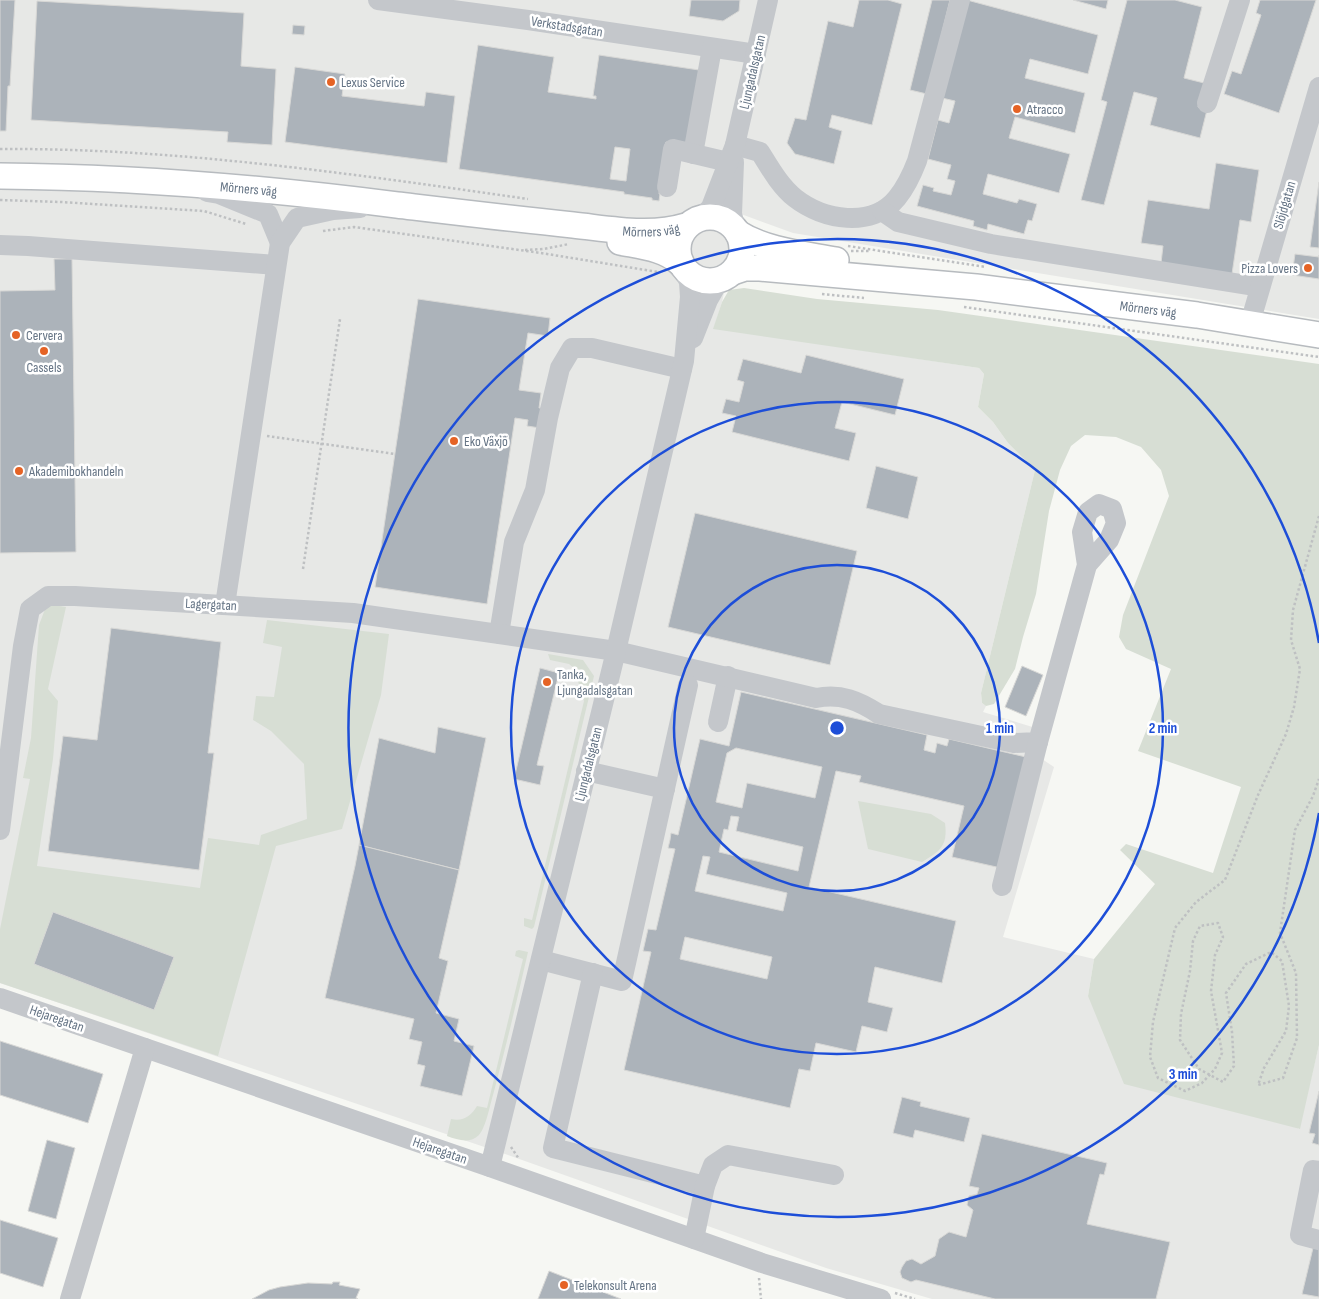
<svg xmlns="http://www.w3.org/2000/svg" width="1319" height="1299" font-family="'Sofia Sans Condensed',sans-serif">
  <rect width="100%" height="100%" fill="#f6f7f3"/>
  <!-- built -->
  <path fill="#e7e8e6" d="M0,0H1319V319L793,233L741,214L722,302L714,328L979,368L984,374L978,407L993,422L1008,443L1035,470L981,693L982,703L986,706L983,712L1049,732L1042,759L1054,767L1003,937L1094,959L1088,996L1299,1129L1319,1045V1299H932L826,1268L508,1155L0,983Z"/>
  <!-- green -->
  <g fill="#d7ded4">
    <path d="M744,288L817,299L938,310L1319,364V1045L1300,1129L1124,1084L1088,996L1094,959L1155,884L1120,850L1126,844L1213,873L1241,787L1138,751L1171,669L1126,649L1119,637L1123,615L1169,496L1161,470L1141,447L1116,437L1085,435L1071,446L1060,470L1049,511L1036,594L1023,637L1015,669L994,704L986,706L982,703L981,693L1035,470L1008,443L993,422L978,407L984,374L979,368L713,329L722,302L729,290Z"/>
    <path d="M47,604L66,607L48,689L58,701L53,759L37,866L200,888L208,838L259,845L261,835L307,819L304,764L271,731L253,720L256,696L274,697L282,647L263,643L267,620L389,634L381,695L342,829L276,846L218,1056L0,983V929L30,779L23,778L31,738L39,625Z"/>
    <path d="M548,654L583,660L594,676L534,927L532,929L524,926V918L532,920L584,701L574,668L569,664L550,660Z"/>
    <path d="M858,801L931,814L945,823C948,846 940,851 922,862L868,849Z"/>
    <path d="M519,950L528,952C517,1000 506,1047 493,1095C490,1105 486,1127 479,1135C470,1144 458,1140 447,1136L451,1119C463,1122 471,1116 477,1106L487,1108L523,959L515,956L516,951Z"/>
  </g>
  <!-- building -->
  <g fill="#acb3ba" stroke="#d8d8d6" fill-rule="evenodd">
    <path d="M0,0H15L10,86H8L6,131H0Z"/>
    <path d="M691,0H740L739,11L723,21L689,16Z"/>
    <path d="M859,0H888L902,4L872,125L832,115L829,127L842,131L834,164L795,154L787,143L795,118L806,120L828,21L853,27Z"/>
    <path d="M932,0H950L927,94L910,90Z"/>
    <path d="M967,0L1098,35L1088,74L1030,59L1025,78L1085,93L1075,133L1015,117L1009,138L1070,154L1059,193L988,174L983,194L1017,203L1019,199L1037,204L1032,221L1028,220L1024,234L988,224L987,230L973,226L974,221L917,206L923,185L934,188L933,191L951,195L955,181L947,179L951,165L928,159L938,120L949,123L955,101L942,98Z"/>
    <path d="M1073,0H1108L1106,9Z"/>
    <path d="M1127,0H1175L1202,7L1184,78L1204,83L1198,107L1207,110L1200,138L1150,125L1157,98L1134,92L1104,205L1081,200L1107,102L1101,100Z"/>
    <path d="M1260,0H1316L1279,113L1224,94L1232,71L1241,74L1261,15L1256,13Z"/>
    <path d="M37,1L244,13L241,66L276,69L272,145L227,142L228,132L31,120Z"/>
    <path d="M293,25L305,26L304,35L292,34Z"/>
    <path d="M478,45L554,57L548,92L596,99V96H593L599,55L699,70L688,145L666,142L659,194H660L659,201L652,200V198L624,194V192L459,169ZM615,147L630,149L626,181L610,179Z"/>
    <path d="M295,67L345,74L342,96L424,106L426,92L455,96L447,163L285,142Z"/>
    <path d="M1216,163L1259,170L1251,222L1240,220L1232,274L1161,263L1163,246L1141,243L1148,200L1209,209Z"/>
    <path d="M1319,182V248L1310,247Z"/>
    <path d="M1295,254L1319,257V255V279L1292,275Z"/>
    <path d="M54,259H72L76,552L0,553V291L55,290Z"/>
    <path d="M418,299L550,318L548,336L528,333L519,390L541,393L539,408H543L540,428L527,426L528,420L515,418L487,604L375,587Z"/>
    <path d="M806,355L904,379L895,415L842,402L835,428L856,433L849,461L732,432L736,416L722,413L726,399L739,402L744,382L737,380L743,359L801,373Z"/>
    <path d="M876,466L918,477L908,519L866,508Z"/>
    <path d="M695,513L857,551L830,665L668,627Z"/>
    <path d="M111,628L221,642L208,753H214L199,870L48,851L63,736L97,740Z"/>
    <path d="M1022,666L1043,675L1026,716L1005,707Z"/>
    <path d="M540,668L559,673L537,765L544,766L540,785L514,779Z"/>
    <path d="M741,692L927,735L924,750L935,753L937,743L947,746L949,739L1026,757L1001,868L952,857L964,806L859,782L861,776L836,771L809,887L956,921L942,983L875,967L868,1002L893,1008L887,1032L862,1026L856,1052L816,1043L810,1071L799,1069L790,1108L624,1070L651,952L643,951L648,929L656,930L675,849L668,848L670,840L671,833L678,835L700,739L729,746ZM736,748L822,767L815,798L747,783L742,808L716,802L727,753ZM731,816L739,817L736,831L803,847L798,871L719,852L724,829L728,830ZM703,856L710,857L706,874L787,893L783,911L695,891ZM685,937L772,957L767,979L680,959Z"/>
    <path d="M438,727L486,738L459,870L359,845L379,738L435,753Z"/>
    <path d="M359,845L459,870L439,958L448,961L436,1013L459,1019L454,1041L474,1046L462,1096L420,1086L425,1066L417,1064L422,1042L409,1039L414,1019L325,998L355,866Z"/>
    <path d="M53,912L174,957L154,1010L34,964Z"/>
    <path d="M0,1041L103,1074L88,1123L0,1095Z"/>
    <path d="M1319,1091V1145L1312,1143L1315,1134L1309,1133Z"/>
    <path d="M902,1097L921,1102L920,1106L970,1118L964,1142L915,1130L913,1138L893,1133Z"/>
    <path d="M982,1134L1107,1163L1104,1175L1100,1174L1087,1224L1170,1242L1156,1299H995L916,1280L911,1282L902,1278L900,1272L902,1267L906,1261L912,1259L921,1264L935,1256L939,1239L949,1232L966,1237L973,1210L967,1205L969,1196L977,1194L979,1188L969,1186Z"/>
    <path d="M47,1140L75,1148L56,1219L28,1211Z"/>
    <path d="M0,1220L58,1238L43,1287L0,1273Z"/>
    <path d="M1313,1248L1319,1249V1297L1302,1294Z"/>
    <path d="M549,1271L621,1299H538Z"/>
    <path d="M333,1282H340L339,1285L360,1289L356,1298L358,1299H252L269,1290L280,1287L308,1283L332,1284Z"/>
  </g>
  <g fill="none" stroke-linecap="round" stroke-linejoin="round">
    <defs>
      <g id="major">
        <path id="s1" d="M0,176C133,177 265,188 397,205C456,212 514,219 573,225C611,229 650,237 686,226"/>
        <circle cx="710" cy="249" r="32"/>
        <path d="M738,233C766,251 804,254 836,260"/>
        <path d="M620,242C639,246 665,248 680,263"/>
        <path id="s2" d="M733,272L745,268H760L976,287L1197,315L1319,335"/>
      </g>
    </defs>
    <!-- major casing -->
    <use href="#major" stroke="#b7bbbf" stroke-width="28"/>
    <!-- path -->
    <g stroke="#bec0c2" stroke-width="2.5" stroke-dasharray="2.5 2.5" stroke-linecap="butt">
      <path d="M0,149C177,148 353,174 528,199"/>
      <path d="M0,200L61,202L204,211L246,224"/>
      <path d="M323,231L354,227L541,253L658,272"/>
      <path d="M848,246L986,267"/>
      <path d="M525,250L544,249L569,244"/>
      <path d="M851,251H871"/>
      <path d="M822,294L864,298"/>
      <path d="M964,307L1319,357"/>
      <path d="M267,436L395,454"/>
      <path d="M1319,516L1293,610L1291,640L1300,669L1294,707L1286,734L1258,795L1225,880L1196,902L1175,928L1153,1022L1150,1057L1158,1078L1185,1091L1202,1083L1215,1069L1222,1053L1211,991L1215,955L1223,937L1218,923L1200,926L1193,941L1190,971L1181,1014L1180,1040L1199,1069L1223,1082L1234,1066L1232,1032L1226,993L1246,964L1271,952L1282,961L1289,1006L1286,1031L1264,1068L1258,1085L1283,1078L1297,1038L1296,973L1280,933L1295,830L1313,796L1319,779"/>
      <path d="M303,569L340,319"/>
      <path d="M511,1147L519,1159"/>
      <path d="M759,1278L761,1299"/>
      <path d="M895,1293L915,1299"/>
    </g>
    <!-- minor -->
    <g stroke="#c4c7cb" stroke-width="20">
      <path d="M378,0L528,20L756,54"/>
      <path d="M1207,103L1240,0"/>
      <path d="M735,145L760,152C770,168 780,186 795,198C823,220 872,229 897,198C906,187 912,174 917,161L960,0"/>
      <path d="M693,154L712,48"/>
      <path d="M734,162L732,214L736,230"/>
      <path d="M667,187L673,149L728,162"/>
      <path d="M207,192L219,194L268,214L280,243"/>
      <path d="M882,211L898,222L991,244L1260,287"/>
      <path d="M703,217L711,207L735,145L768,0"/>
      <path d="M0,245L28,246L276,265"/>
      <path d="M1250,323L1319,87"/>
      <path d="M693,338L708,300L716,286L729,275"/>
      <path d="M225,605L280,243L297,218L333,210L360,208"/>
      <path d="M499,634L514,542L535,490L548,418L560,368L572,348H592L682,369"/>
      <path d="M718,722L728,676"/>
      <path d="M586,771L665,789"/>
      <path d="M0,830L23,646L30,609L48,596H75L353,613L616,651L816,698C841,693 859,701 879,714L1014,743L1038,742L1087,565L1109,540L1116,523L1112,509L1099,504L1088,512L1082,532L1087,565"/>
      <path d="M1002,886L1038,742"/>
      <path d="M541,960L622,981L688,685"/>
      <path d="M593,973L553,1148L705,1186"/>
      <path d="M0,998L490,1167L762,1263L881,1299"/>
      <path d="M490,1167L616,651L684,361L690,297L689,282L683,268"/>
      <path d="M1319,1171L1313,1170L1300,1235L1319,1240"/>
      <path d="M694,1239L705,1186L713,1165L728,1155L834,1175"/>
      <path d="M70,1299L145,1048"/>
    </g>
    <!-- major -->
    <use href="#major" stroke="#fff" stroke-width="25"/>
  </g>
  <!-- distance rings -->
  <g fill="none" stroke="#1d4ed8" stroke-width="2.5">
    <circle cx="837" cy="728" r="163"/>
    <circle cx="837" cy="728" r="326"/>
    <path d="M1319 813A489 489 0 1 1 1319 643"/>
  </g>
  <!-- markers -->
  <g fill="#e56325" stroke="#fff" stroke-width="2">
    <circle cx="331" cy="82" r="5"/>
    <circle cx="1017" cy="109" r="5"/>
    <circle cx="1308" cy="268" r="5"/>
    <circle cx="16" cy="335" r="5"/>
    <circle cx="44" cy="351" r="5"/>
    <circle cx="454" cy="441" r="5"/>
    <circle cx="19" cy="471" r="5"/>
    <circle cx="547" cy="682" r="5"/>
    <circle cx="564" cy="1285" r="5"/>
  </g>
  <g text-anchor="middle" stroke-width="5" stroke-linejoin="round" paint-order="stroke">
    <!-- street labels -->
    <g font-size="14" fill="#657485" stroke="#fff">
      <text transform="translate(567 26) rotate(9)" y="5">Verkstadsgatan</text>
      <text transform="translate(752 72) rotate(-77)" y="5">Ljungadalsgatan</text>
      <text dy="5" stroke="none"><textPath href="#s1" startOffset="249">Mörners väg</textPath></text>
      <text transform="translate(1284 205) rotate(-74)" y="5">Slöjdgatan</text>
      <text dy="5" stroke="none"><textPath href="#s1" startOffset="654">Mörners väg</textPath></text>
      <text dy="5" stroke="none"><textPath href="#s2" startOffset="418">Mörners väg</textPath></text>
      <text transform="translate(211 604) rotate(3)" y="5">Lagergatan</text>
      <text transform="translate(588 764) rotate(-76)" y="5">Ljungadalsgatan</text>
      <text transform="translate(57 1018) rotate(19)" y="5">Hejaregatan</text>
      <text transform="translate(440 1150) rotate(19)" y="5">Hejaregatan</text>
    </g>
    <!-- poi labels -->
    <g font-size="14" fill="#657485" stroke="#fff" text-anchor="start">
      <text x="341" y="87">Lexus Service</text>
      <text x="1027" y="114">Atracco</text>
      <text x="1298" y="273" text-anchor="end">Pizza Lovers</text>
      <text x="26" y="340">Cervera</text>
      <text x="44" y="372" text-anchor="middle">Cassels</text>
      <text x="464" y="446">Eko Växjö</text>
      <text x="29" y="476">Akademibokhandeln</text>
      <text x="557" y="679">Tanka,<tspan x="557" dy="16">Ljungadalsgatan</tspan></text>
      <text x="574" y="1290">Telekonsult Arena</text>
    </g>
  </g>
  <circle cx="837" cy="728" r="8" fill="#1d4ed8" stroke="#fff" stroke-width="2.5"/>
  <g font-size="15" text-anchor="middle" font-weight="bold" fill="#1d4ed8" stroke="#fff" stroke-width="5" stroke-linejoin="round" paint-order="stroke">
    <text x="1000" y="733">1 min</text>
    <text x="1163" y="733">2 min</text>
    <text x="1183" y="1079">3 min</text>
  </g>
</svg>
